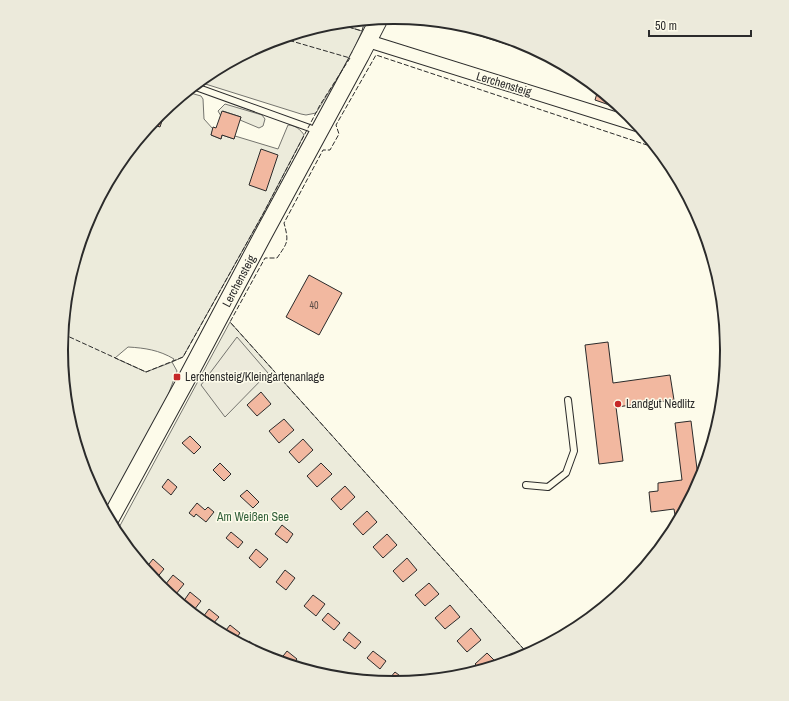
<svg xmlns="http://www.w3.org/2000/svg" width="789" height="701" font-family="'Archivo Narrow',sans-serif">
  <rect width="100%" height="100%" fill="#fdfbea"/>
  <!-- green -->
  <g fill="#ecebdb" stroke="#74746e" fill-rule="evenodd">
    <path d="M330,23H335L362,31L350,58L316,113L306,115L301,114L199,82L209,73L267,42Z"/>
    <path d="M187,92L201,96L203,99L204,119L213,129L211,135L221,139L222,135L234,139L235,136L278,149L288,125C295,125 301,130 304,135L263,214L183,357L172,362L177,371L167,398L106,515L86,478L67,415L61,350L67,285L86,223L117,165L159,115ZM128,347C145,348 159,350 174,359L172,362L146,372L115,358Z"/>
    <path d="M225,104L262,115L265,119L263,126L259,128L240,120L241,117L223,111L221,116L218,111Z"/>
    <path d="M230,322L529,655L522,659L459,678L394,684L329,678L267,659L209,628L159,586L116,533Z"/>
  </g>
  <!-- parking -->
  <path fill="#eceadb" stroke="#74746e" d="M237,337L268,373L225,417L201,385Z"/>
  <!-- building -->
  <g fill="#f2b8a0" stroke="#2b2b2b">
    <path d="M430,20L460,23L524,43L522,49Z"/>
    <path d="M598,90L616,103L615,107L595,100Z"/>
    <path d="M166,109L160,127L151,124L159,115Z"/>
    <path d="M222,111L241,117L234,139L222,135L221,139L211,135L213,127L216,128Z"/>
    <path d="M261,149L278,155L266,191L249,185Z"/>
    <path d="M309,275L342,293L319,335L286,317Z"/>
    <path d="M608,342L613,383L670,375L674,400L616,407L623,461L599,464L585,345Z"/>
    <path d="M261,392L271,404L257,416L247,405Z"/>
    <path d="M284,419L294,430L279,443L269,431Z"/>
    <path d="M691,421L698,477H703V478L677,527L674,509L651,512L649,492L658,491V483L682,480L675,423Z"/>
    <path d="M190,436L201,447L194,454L182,443Z"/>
    <path d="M303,439L313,450L299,463L289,452Z"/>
    <path d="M220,463L231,474L224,481L213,470Z"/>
    <path d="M321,463L332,474L317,487L307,476Z"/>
    <path d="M168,479L177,487L171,495L162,487Z"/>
    <path d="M345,486L355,497L341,510L331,499Z"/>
    <path d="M247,490L259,502L253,508L240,496Z"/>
    <path d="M197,503L205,510L208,507L214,512L206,522L196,514L194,517L189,513Z"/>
    <path d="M367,511L377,522L363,535L353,524Z"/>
    <path d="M282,525L293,534L287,543L275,534Z"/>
    <path d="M231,532L243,542L238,548L226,538Z"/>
    <path d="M387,534L397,545L383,558L373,547Z"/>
    <path d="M131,548L143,557L139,562L129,550Z"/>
    <path d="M256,549L268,559L260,568L249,558Z"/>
    <path d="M407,558L417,570L403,582L393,571Z"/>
    <path d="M153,559L164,569L155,580L145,569Z"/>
    <path d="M285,570L295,578L286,590L276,582Z"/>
    <path d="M173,575L184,584L176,594L165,585Z"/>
    <path d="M429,583L439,594L425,606L415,595Z"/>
    <path d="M190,592L201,601L194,610L183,602Z"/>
    <path d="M313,595L325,604L316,616L304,606Z"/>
    <path d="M450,605L460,617L445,629L435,618Z"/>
    <path d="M209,609L219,617L212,625L203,617Z"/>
    <path d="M328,613L340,623L334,630L322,620Z"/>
    <path d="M230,625L240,633L234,641L223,634Z"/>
    <path d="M471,628L481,640L467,652L457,641Z"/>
    <path d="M349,632L361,642L355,649L343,640Z"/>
    <path d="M249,641L259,649L256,653L244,647Z"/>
    <path d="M287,651L297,659L291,666L285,664L280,660Z"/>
    <path d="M373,651L386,661L380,669L367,658Z"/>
    <path d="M487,653L496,662L489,669L482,671L475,664Z"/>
    <path d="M395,672L408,682V683L395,684L389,679Z"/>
  </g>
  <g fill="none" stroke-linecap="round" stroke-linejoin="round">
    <defs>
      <g id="lane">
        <path d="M193,86L318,131"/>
        <path d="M526,485L548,487L566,473L574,451L568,400"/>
      </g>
      <path id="street" d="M368,41L640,126"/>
      <path id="secondary" d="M109,521L186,380L263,235L360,56L379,19"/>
    </defs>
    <!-- lane casing -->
    <use href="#lane" stroke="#2b2b2b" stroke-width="8"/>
    <!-- street casing -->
    <use href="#street" stroke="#2b2b2b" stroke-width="14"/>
    <!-- secondary casing -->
    <use href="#secondary" stroke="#2b2b2b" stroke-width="19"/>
    <!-- lane -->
    <use href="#lane" stroke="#fdfbea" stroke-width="6"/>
    <!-- street -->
    <use href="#street" stroke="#fdfbea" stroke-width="12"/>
    <!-- secondary -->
    <use href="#secondary" stroke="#fdfbea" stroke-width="17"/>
    <!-- fence -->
    <g stroke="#2b2b2b" stroke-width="1" stroke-dasharray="5 2" stroke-linecap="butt">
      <path d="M335,23L362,31L365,20"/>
      <path d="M63,334L146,372L183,357L263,214L320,105L350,58L281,38"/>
      <path d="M529,655L230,322L265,258H277C288,242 289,242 284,223L323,150H330L339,134L336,125L376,55L659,149"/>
    </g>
  </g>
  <!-- markers -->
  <g fill="#c62828" stroke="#fdfbea" stroke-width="1.5">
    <rect x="173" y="373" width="8" height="8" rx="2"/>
    <circle cx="618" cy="404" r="4"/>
  </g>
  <g text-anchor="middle" stroke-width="3" stroke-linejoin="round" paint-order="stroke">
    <!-- number labels -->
    <g font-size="10" fill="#5d4e48">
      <text x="314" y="309">40</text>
    </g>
    <!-- street labels -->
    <g font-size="12" fill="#2b2b2b" stroke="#fdfbea">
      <text transform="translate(504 84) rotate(17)" y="4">Lerchensteig</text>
      <text transform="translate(239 281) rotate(-62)" y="4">Lerchensteig</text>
    </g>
    <!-- poi labels -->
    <g font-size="12" fill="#2b2b2b" stroke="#fdfbea" text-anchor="start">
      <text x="185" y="381">Lerchensteig/Kleingartenanlage</text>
      <text x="626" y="408">Landgut Nedlitz</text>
    </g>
    <!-- park labels -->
    <g font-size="12" fill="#34623c" stroke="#fdfbea">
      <text x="253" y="521">Am Weißen See</text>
    </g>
  </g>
  <!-- crop -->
  <path d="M0 0H789V701H0ZM68 350a326 326 0 1 1 652 0a326 326 0 1 1-652 0Z" fill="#eceadb" fill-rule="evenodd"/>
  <path fill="none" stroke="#2b2b2b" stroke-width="2" d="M68 350a326 326 0 1 1 652 0a326 326 0 1 1-652 0Z"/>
  <!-- scale -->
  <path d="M649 30v6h102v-6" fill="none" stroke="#2b2b2b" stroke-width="2"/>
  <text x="655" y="30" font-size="12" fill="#2b2b2b" stroke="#fdfbea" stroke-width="3" paint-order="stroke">50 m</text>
</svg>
